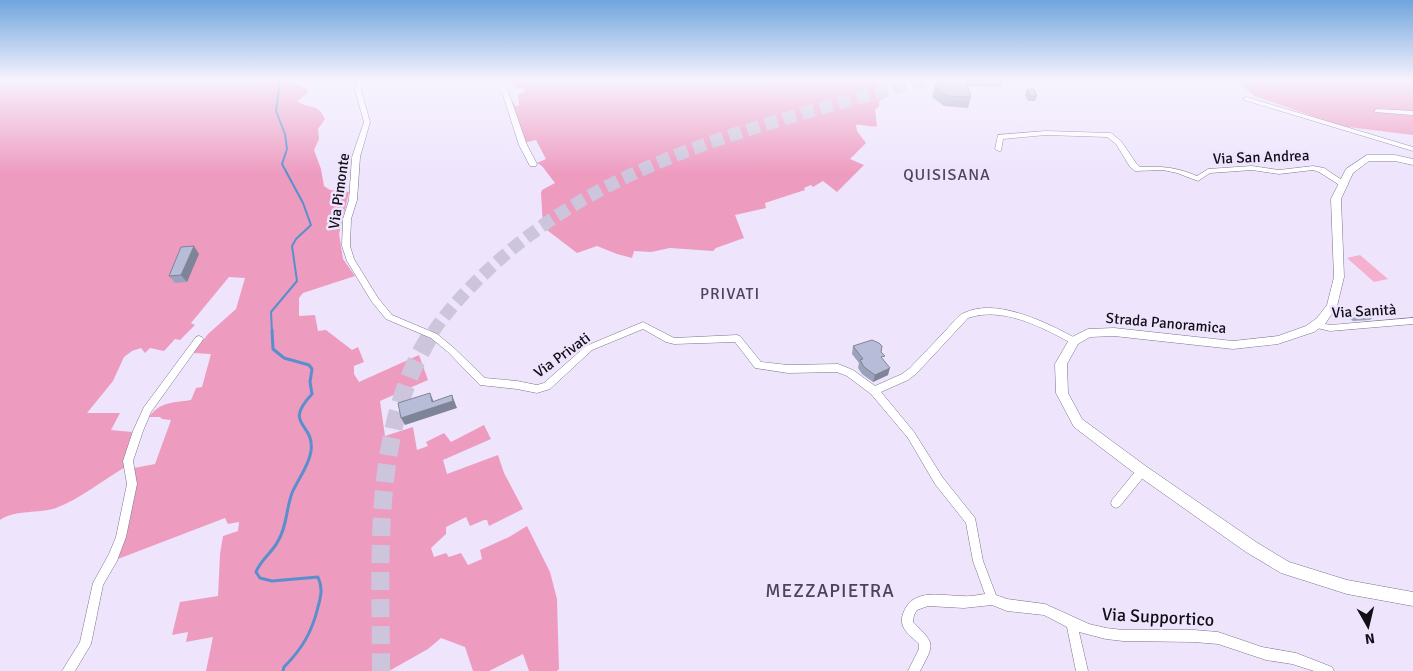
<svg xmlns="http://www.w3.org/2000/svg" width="1413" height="671" font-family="Signika,sans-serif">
  <rect width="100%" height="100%" fill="#eee5fd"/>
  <!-- green -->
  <path fill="#f4b0ce" d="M1360,255L1388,279L1374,282L1347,258Z"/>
  <!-- forest -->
  <g fill="#ee9bc0">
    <path d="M0,80H293L301,87L307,88L309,92L297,101C310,110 317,102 325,119L318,129L319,139L314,150L321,169L324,186L330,190L349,192L339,234L343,259L355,276L303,293L299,298V316L315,315L318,331L326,330L352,350L358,347L364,362L354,366V374L359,382L419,355L428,380L380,401L385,436L413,427L417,450L428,446L426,442L444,433L451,442L484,425L491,439L443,460L447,474L498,455L504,473L523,509L489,526L487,520H484L470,526L466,517L446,527V534L431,548L434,557L446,553L449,557L461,553L468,565L482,559L480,550L509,537L527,526L550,572L557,599L559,669L557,671H529L523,654L489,671H473L465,647L441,638L428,649L389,671H206L213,637L186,642L188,632L172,635L180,602L218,596L220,554L223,536L238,531L239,522L228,524L225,518L118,559L133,494L134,468L155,464L171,420L162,419L160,417H149C161,401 173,403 191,400L196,388L202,387L211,354L193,353L208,334L236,309L245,278L229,277L191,323L195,325L180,340L175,339L164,351L150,348L145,353L141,348L132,351L124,357L113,381L87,413H120L111,430L132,432L126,452L129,465C105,478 81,499 56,508C38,514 17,509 0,520Z"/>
    <path d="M504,80H877L876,81L885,89L888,96L879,101V106L875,110L877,126C871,128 863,124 856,125L857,131L866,143L850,159L864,165L837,192L823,181L813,187L811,185L804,188L805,190L765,203L766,208L735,215L744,238L716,248L713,251L670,248L651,252L634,251L632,258L617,254L597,246L577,253L543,227L541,193L542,190L555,183L542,166L537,163L546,159L536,140L523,143L510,99L516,106L519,105L518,95L525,91L523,87L517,89L512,82L508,83Z"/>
    <path d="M1235,80H1413V135L1340,126L1255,96Z"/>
  </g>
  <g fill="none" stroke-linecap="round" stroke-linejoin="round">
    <!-- stream-far1 -->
    <path stroke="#598fcc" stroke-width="2" d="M272,332L271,312L297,281L292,246L296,239L311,225L303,203L282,164L287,149L285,134L276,111L280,80"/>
    <!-- stream -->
    <path stroke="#598fcc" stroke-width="3" d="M272,330L273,349L284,358L309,365L312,369L310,382L312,394C282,426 315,422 311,451C309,466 298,479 292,493C286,509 287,527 278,541C272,553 261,559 256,572L260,578L272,581L318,577C323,588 321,596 318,607C312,632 302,649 284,667L283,671"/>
    <!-- highway-tunnel-far1 -->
    <path stroke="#cdc5db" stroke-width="13" stroke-dasharray="13 6" stroke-linecap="butt" d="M433,332C448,310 466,291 486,272C606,157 770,123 925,80"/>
    <!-- highway-tunnel -->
    <path stroke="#cdc5db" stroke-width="18" stroke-dasharray="18 9" stroke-linecap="butt" d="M381,671C381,561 370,426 434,330"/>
    <defs>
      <g id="street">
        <path d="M357,80H363L361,90L370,122L360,157L357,200L351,219L350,246L354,259L378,298L392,315L437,334L454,348L485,378L517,381L537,385L544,383L586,346L643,322L674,338L737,335L740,336L761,362L788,365L838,364L853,370L875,386L902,374L910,368C922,355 935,342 947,329C952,324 957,316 964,313C996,297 1048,323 1077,339L1078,341L1077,343H1071C1042,327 1002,306 968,318L916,374L908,380L881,392L914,432L943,478L975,518L983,561L996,595L1007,599L1045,604L1089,624L1106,628L1123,630H1194L1218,632L1262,647L1296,653L1332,667L1334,671H1314L1292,664L1266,660L1218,644L1194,642L1123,641L1106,639L1079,632L1088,671H1076L1067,627L1044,615L1007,611L992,605L964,608L928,606L917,610L914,615L913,622C935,644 935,643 920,671H908L919,649V644C908,633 896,627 905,609C916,588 943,596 962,596C969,597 977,595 985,594L973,561L966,523L935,484L908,438L871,394L847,376L837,372L788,373L755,368L735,342L674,344L666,342L643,329L592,350L550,389L537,393L517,389L480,385L448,352L431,338L386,319L372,302L347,261L342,246L343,219L349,200L352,157L364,122L355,90Z"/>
        <path d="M490,80H497L508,91L527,145L537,164L536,166H530L519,145L502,92Z"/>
        <path d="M1246,97L1413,147V151L1244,100L1243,99Z"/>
        <path d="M1377,109L1413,111V115L1375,112V110Z"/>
        <path d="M1046,131L1111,133L1121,141L1136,163L1140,167C1162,166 1176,167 1197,176L1208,169L1252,166L1279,170L1313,166L1324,168L1348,184L1347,186H1341L1319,172L1313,170L1279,174L1252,170L1210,173L1198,181L1177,173L1163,170L1135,171L1130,167L1116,144L1107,137L1046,135L1003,139L1001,151H999L995,149L998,135Z"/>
        <path d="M1413,318V324L1330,331L1313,327L1312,325L1316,322L1330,325Z"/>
        <path d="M199,336L202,337L203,339L202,341L151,412L143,431L133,461L137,484L126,537L117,561L103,585L91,644L75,671H62L80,642L93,583L109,554L116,537L127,484L123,461L133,431L144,407L196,337Z"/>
        <path d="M1142,467L1146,468L1147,471L1146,474L1120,506L1116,508L1112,506L1111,503L1112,500L1138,468Z"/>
      </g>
      <path id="secondary" d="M1367,155H1395L1413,159V165L1395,161H1369L1353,173L1341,199L1344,277L1337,306L1325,324L1314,332L1278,344L1233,349L1114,336L1090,337L1078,344L1067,364L1068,393L1082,419L1147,467L1256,542L1289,562L1347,580L1413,592V606L1347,594L1281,573L1246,552L1137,475L1074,427L1056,393L1055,364L1070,338L1088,329L1114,328L1233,341L1278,336L1306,326L1317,318L1327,305L1334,277L1331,199L1346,169Z"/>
    </defs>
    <!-- street casing -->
    <use href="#street" stroke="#7c728d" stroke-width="1"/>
    <!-- secondary casing -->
    <use href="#secondary" stroke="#7c728d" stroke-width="1"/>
    <!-- street -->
    <use href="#street" fill="#fff" fill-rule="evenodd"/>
    <!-- secondary -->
    <use href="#secondary" fill="#fff" fill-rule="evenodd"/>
  </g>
  <!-- wall -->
  <g fill="#9da2bb">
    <path d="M938,80H1004L1001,87L969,86L968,88L971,97L968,108L944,106L932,97L935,86H936Z"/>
    <path d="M1027,89L1037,96L1035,101H1028L1025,95Z"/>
    <path d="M199,254L187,282L175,283L169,276Z"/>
    <path d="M1354,313L1376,315L1370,320L1353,321L1349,318Z"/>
    <path d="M853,346L883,360L888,375L873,382L862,374L858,368L859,363L852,354Z"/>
  </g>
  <!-- shaded-wall -->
  <g fill="#808498">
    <path d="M194,246L199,254L187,282L181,275Z"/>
    <path d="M890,368L888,375L873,382L875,375Z"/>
    <path d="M430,393L433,400L435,407L452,395L457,408L405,425L401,418L432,402Z"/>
  </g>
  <!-- building -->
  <g fill="#b7bcd9" stroke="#808498">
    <path d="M938,80H965L971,97L946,96L935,86L942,85Z"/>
    <path d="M1027,89H1034L1037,96H1030Z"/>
    <path d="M194,246L181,275L169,276L181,247Z"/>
    <path d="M1370,310L1376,315L1358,316L1354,313Z"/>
    <path d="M872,340L879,343L882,346L881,352L885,356L881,357L890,368L875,375L864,367L860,360L863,359L853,346Z"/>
    <path d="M430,393L432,402L452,395L453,401L401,418L398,403Z"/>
  </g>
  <!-- sky -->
  <linearGradient id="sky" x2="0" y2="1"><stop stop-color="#6fa5dd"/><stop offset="0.46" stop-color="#f7f3fe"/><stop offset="1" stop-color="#f7f3fe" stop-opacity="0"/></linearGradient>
  <rect width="1413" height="174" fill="url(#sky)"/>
  <g text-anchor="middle" stroke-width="5" stroke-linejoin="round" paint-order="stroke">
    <!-- street labels -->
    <g font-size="15" fill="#120e18" stroke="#eee5fd">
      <text transform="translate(1261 157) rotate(-2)" y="5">Via San Andrea</text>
      <text transform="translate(339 191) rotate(-82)" y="5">Via Pimonte</text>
      <text transform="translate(1364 311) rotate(-3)" y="5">Via Sanità</text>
      <text transform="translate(1166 323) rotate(5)" y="5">Strada Panoramica</text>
      <text transform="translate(562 355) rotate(-36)" y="5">Via Privati</text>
    </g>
    <!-- neighbourhood labels -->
    <g font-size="16" letter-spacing="1" fill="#4d445c" stroke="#eee5fd">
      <text x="947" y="180">QUISISANA</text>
      <text x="730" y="299">PRIVATI</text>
    </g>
    <!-- near-street labels -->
    <g font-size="18" fill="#120e18" stroke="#eee5fd">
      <text transform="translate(1158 617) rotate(3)" y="6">Via Supportico</text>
    </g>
    <!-- near-neighbourhood labels -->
    <g font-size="19" letter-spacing="1" fill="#4d445c" stroke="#eee5fd">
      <text x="830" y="597">MEZZAPIETRA</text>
    </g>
  </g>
  <!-- north arrow -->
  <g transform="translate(1368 626) rotate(172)" stroke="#eee5fd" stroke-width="4" paint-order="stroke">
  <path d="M0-4L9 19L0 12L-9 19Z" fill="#120e18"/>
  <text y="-8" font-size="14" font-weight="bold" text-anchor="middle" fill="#120e18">N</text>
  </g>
</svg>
